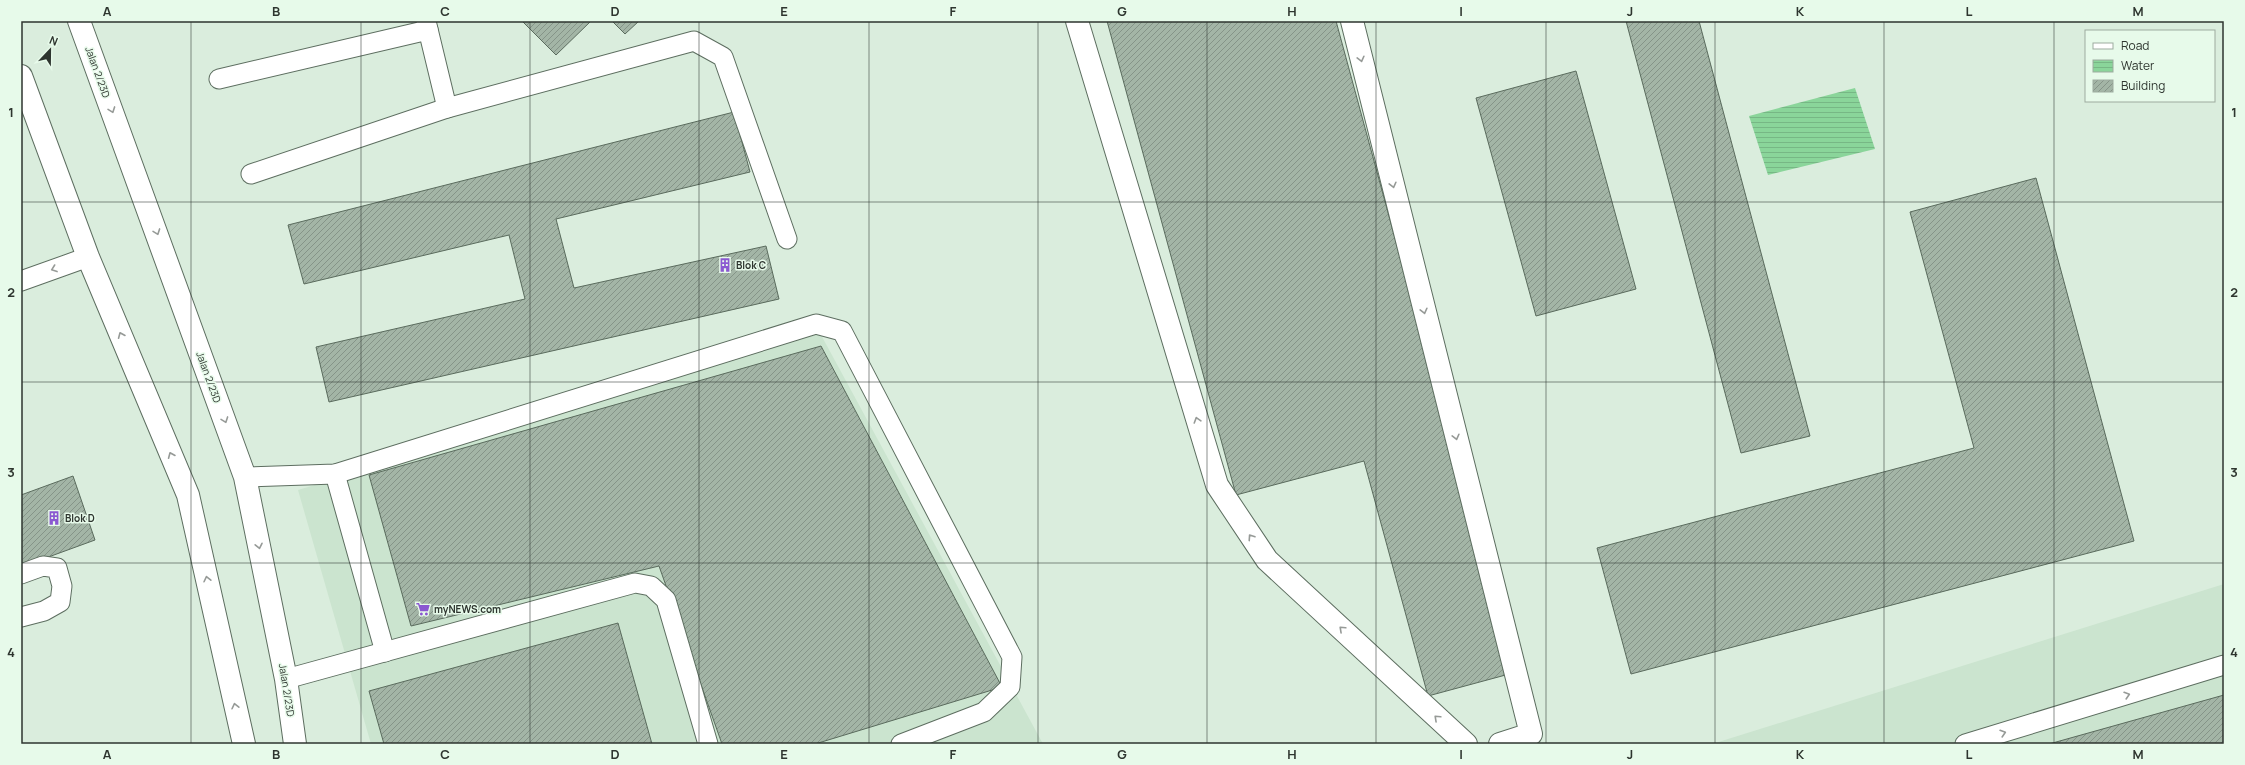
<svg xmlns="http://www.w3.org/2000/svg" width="2245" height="765" font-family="Manrope,sans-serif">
  <defs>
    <pattern id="water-rules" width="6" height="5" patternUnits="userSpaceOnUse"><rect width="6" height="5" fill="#8ad59a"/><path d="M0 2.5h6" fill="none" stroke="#77b785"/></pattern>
    <pattern id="building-hatch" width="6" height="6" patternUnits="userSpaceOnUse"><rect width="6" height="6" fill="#a3b5a6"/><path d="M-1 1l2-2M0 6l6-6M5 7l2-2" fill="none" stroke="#859488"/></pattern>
  </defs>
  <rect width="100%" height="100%" fill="#daeddd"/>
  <!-- built -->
  <g fill="#cbe4cf">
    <path d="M820,333L1043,744H371L298,490Z"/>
    <path d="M2224,584V744H1712Z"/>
  </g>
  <!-- water -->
  <path fill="url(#water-rules)" d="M1855,88L1875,149L1768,175L1749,116Z"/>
  <!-- building -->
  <g fill="url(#building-hatch)" stroke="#5a6b5d">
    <path d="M522,21H591L556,55Z"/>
    <path d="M612,21H639L625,34Z"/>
    <path d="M1107,21H1336L1513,673L1428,696L1364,461L1236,495Z"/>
    <path d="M1626,21H1699L1810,436L1741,453Z"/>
    <path d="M1576,71L1636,289L1536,316L1476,98Z"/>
    <path d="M734,112L750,172L556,219L574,288L766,246L779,299L329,402L316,347L525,299L509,235L304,284L288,225Z"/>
    <path d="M2036,178L2134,541L1631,674L1597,548L1974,448L1910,212Z"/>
    <path d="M821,346L1002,687L815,744H722L659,566L411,626L369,475Z"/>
    <path d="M73,476L95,540L21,567V495Z"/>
    <path d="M618,623L652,744H384L369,691Z"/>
    <path d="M2224,695V744H2049Z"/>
  </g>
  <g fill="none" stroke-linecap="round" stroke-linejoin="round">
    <defs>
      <g id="lane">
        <path d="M426,21L447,108"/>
        <path d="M219,79L428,30"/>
        <path d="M251,174L447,108L694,41L723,57L787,239"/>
        <path d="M21,281L88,257"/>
        <path d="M335,474L385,652"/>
        <path d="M245,477L335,474L816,324L842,331L1012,657L1010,687L984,712L901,744"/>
        <path d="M21,574L43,566L57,568L62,586L60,602L44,611L21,617"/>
        <path d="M286,679L635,583L651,586L666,600L708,744"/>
        <path d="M1965,744L2224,665"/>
      </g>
      <g id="street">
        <path d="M79,21L245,477L286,679L295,744"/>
        <path d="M1077,21L1217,485L1267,560L1466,744"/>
        <path d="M1352,21L1531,734L1500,744"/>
        <path d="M21,76L88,257L188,495L244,744"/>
      </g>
    </defs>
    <!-- lane casing -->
    <use href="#lane" stroke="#5d6e60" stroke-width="21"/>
    <!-- street casing -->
    <use href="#street" stroke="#5d6e60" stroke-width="24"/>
    <!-- lane -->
    <use href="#lane" stroke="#fff" stroke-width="19"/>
    <!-- street -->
    <use href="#street" stroke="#fff" stroke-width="22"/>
  </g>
  <!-- one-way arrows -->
  <defs><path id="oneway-chevron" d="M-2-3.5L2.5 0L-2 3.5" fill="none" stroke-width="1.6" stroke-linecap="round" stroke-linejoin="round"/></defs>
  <g stroke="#969a97">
    <use href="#oneway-chevron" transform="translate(1361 59) rotate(76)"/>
    <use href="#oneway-chevron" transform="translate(112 110) rotate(70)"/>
    <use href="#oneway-chevron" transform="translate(1393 185) rotate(76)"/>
    <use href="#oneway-chevron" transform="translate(157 232) rotate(70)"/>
    <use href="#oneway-chevron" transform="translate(54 269) rotate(160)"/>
    <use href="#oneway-chevron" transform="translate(1424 311) rotate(76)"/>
    <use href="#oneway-chevron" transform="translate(121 335) rotate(-113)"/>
    <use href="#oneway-chevron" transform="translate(225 420) rotate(70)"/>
    <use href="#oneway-chevron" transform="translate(1197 420) rotate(-107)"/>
    <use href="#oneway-chevron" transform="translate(1456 437) rotate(76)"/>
    <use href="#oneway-chevron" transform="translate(171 455) rotate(-113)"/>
    <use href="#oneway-chevron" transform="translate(1251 537) rotate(-124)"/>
    <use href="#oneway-chevron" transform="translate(259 546) rotate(78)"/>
    <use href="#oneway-chevron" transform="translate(207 579) rotate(-103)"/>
    <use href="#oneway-chevron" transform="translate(1342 629) rotate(-137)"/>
    <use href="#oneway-chevron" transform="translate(2127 695) rotate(-17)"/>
    <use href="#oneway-chevron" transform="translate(235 706) rotate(-103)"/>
    <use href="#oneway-chevron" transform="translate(1437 718) rotate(-137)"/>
    <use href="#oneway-chevron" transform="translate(2003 733) rotate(-17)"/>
  </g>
  <!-- grid -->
  <path fill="none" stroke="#2e352f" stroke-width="1" stroke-opacity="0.55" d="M191,21V744M361,21V744M530,21V744M699,21V744M869,21V744M1038,21V744M1207,21V744M1376,21V744M1546,21V744M1715,21V744M1884,21V744M2054,21V744M21,202H2224M21,382H2224M21,563H2224"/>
  <!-- icons -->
  <defs>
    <symbol id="building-bare" viewBox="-9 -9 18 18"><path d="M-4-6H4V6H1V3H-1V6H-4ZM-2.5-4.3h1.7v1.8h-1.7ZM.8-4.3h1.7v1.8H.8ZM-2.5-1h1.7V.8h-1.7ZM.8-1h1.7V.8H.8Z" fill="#8b58d1" stroke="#e7faea" stroke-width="2.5" paint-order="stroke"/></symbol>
    <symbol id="supermarket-bare" viewBox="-9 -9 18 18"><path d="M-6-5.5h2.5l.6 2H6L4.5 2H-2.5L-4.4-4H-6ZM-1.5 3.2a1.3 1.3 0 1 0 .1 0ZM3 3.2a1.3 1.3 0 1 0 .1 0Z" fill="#8b58d1" stroke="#e7faea" stroke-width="2.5" paint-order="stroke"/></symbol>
  </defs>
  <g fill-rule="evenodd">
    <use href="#building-bare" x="715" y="255" width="20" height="20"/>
    <use href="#building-bare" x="44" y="508" width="20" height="20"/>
    <use href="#supermarket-bare" x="413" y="599" width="20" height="20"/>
  </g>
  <g text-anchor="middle" stroke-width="3" stroke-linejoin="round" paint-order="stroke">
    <!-- street labels -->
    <g font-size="10" fill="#2e352f" stroke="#e7faea">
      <text transform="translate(98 72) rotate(70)" y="4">Jalan 2/23D</text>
      <text transform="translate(209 377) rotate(70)" y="4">Jalan 2/23D</text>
      <text transform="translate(287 690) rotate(81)" y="4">Jalan 2/23D</text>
    </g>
    <!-- poi labels -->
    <g font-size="10" font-weight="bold" fill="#2e352f" stroke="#e7faea" text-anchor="start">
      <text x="736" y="269">Blok C</text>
      <text x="65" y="522">Blok D</text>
      <text x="434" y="613">myNEWS.com</text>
    </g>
  </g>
  <!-- border -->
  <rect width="2245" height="765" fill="none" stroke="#e7faea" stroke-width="44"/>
  <!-- legend -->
  <rect x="2085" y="30" width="130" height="72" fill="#e7faea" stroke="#9dab9f"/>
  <rect x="2093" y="43" width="20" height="6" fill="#ffffff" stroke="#9dab9f"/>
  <text x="2121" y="50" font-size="12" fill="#2e352f">Road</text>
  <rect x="2093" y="60" width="20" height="12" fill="url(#water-rules)" stroke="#9dab9f"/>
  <text x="2121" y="70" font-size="12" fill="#2e352f">Water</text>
  <rect x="2093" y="80" width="20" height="12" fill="url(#building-hatch)" stroke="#9dab9f"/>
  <text x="2121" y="90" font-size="12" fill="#2e352f">Building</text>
  <!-- north arrow -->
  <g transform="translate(50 50) rotate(22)" stroke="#e7faea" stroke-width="3" paint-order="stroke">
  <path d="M0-3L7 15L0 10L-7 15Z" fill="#2e352f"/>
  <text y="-6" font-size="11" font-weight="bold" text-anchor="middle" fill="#2e352f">N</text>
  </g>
  <rect x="22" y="22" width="2201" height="721" fill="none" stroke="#2e352f" stroke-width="1.5"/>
  <g font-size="13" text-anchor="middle" font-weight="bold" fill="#2e352f">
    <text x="107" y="16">A</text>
    <text x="276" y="16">B</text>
    <text x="445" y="16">C</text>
    <text x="615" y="16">D</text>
    <text x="784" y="16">E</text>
    <text x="953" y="16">F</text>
    <text x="1122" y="16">G</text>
    <text x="1292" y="16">H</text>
    <text x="1461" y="16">I</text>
    <text x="1630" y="16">J</text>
    <text x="1800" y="16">K</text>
    <text x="1969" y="16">L</text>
    <text x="2138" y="16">M</text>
    <text x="11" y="117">1</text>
    <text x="2234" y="117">1</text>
    <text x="11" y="297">2</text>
    <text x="2234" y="297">2</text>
    <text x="11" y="477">3</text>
    <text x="2234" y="477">3</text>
    <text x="11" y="657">4</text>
    <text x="2234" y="657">4</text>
    <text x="107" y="759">A</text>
    <text x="276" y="759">B</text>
    <text x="445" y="759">C</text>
    <text x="615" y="759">D</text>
    <text x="784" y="759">E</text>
    <text x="953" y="759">F</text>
    <text x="1122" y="759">G</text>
    <text x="1292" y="759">H</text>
    <text x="1461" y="759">I</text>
    <text x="1630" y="759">J</text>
    <text x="1800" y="759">K</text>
    <text x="1969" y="759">L</text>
    <text x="2138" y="759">M</text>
  </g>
</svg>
